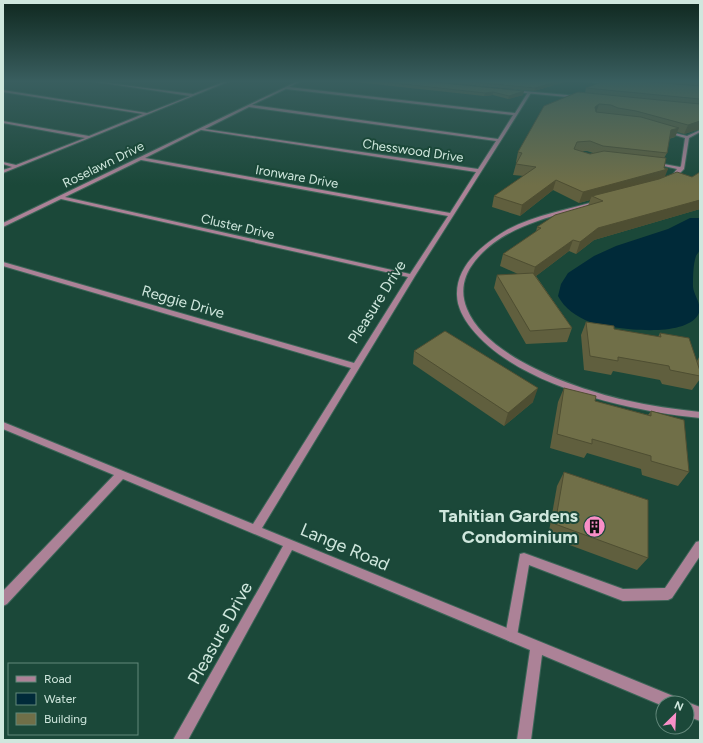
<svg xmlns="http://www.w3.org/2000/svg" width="703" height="743" font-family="Figtree,sans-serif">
  <rect width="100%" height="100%" fill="#1b4839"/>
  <!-- water -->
  <path fill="#002a39" d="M690,218H700C700,227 702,238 700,248C700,251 697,254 696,256C693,265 693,277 693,287C694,296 703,305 698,315C683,339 613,329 590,322C577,317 564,308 558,296L561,284L568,273L594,256L616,246L668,229Z"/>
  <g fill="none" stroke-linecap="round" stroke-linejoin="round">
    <defs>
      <path id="service" d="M700,541V556L672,598L668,600L623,601L529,565L517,636L515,640L511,642L507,640L505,636L520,554L524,553L623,589L665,588L696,542Z"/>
      <g id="minor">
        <path d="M91,81L193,94L226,81H230L3,173V170L12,167L3,164V162L16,165L85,138L3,123V121L89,136L143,114L3,92V90L147,113L190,96Z"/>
        <path d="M298,81H301L289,87L515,113L528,92L531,93L415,276L262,528L678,698L680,703H663V706L542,655L531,740H517L530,650L292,550L188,740H173L283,546L123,479L7,604L3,606V591L114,475L3,429V422L253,524L351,368L3,266V262L354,363L408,277L61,199L3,227V223ZM286,89L513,115L498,139L252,105ZM249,107L496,141L478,169L205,129ZM201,130L476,172L450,213L145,158ZM141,160L448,216L410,274L65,197Z"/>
        <path d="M582,81L611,83L610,84Z"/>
        <path d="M700,130V132L689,138L684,169L673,180L669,179L677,169L651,163L653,162L680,167L681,166L685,138L665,132L667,131L687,136Z"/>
        <path d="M597,201L602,202C592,208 578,209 567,212C534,221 497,233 475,261C463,276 460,292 467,309C487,358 577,389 625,400C650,406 675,409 700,412V418C629,411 517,386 471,328C464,319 457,307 457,295C456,266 482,245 505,231C533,215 567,210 597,201Z"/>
        <path d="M687,702L700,707V721L687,716V703H685Z"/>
      </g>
      <path id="tertiary" d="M513,90L578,96L580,97L578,98L514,92Z"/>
    </defs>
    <!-- service casing -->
    <use href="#service" stroke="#3b6557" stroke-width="2"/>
    <!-- minor casing -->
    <use href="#minor" stroke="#3b6557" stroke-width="2"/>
    <!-- tertiary casing -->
    <use href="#tertiary" stroke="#3b6557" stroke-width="2"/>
    <!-- service -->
    <use href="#service" fill="#ac8297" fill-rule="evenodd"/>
    <!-- minor -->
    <use href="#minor" fill="#ac8297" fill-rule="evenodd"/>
    <!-- tertiary -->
    <use href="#tertiary" fill="#ac8297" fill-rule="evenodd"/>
  </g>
  <!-- wall -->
  <g fill="#605f3e" fill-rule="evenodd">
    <path d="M346,81H422L523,95L508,99L493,95L484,96Z"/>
    <path d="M428,81H568L534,91Z"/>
    <path d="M604,81H700V129L684,134L677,132L675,137L669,139L667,153L664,158V168L665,177L700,209L594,240L576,254L569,251L536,276L572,328L567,342L526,344L494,288L497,275L518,274L500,266L503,254L536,232L537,227L588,206L590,200L579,203L553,190L520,216L492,207L494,196L524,176L513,175L516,164L517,162H516L518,152L585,93L586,88ZM581,151H587L593,153L590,154Z"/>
    <path d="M586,322L614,329L658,337L660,333L697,361L700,355V369L699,368L700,371V379L692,390L662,384L660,380L613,371L611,375L584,370L581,335Z"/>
    <path d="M414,351L533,402L504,426L413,364Z"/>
    <path d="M564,388L595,401L648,415L651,411L689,472L678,486L642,475L641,469L587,453L584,458L550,448L558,402Z"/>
    <path d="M564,472L648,558L637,570L548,537L557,486Z"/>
  </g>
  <!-- shaded-wall -->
  <g fill="#4e4e32">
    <path d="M558,81H568L534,91L535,88Z"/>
    <path d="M524,91L523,95L508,99L509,96Z"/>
    <path d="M493,92V95L484,96L485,93Z"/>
    <path d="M599,104L596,113L595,107Z"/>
    <path d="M700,121V129L684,134L688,125Z"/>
    <path d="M679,128L675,137L667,139L671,130Z"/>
    <path d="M668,169L664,179L592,196L590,200L579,203L583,192Z"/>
    <path d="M556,180L553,190L520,216L522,205Z"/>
    <path d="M700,200V209L594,240L576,254L580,242L598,228Z"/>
    <path d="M573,240L569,251L532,279L535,267Z"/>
    <path d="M538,388L533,402L504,426L508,413Z"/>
  </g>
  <!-- building -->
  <g fill="#706f48" stroke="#4e4e32">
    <path d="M376,81H422L524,91L509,96L493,92L485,93Z"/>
    <path d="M463,81H558L535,88Z"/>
    <path d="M604,81H639L700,86V99L586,88Z"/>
    <path d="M578,92L700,104V121L688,125L636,111L618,108L611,105L599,104L595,107L596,112L641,117L679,128L671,130L667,153L603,146L590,141L577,142L574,149L590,154L604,151L666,158L664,168L668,169L583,192L556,180L522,205L494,196L536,167L516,164L522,153L518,152L544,106Z"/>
    <path d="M677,172L692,177L700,172V200L598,228L580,242L573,240L535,267L503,254L541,228L537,227L555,215L603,201L592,196L659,179Z"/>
    <path d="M533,273L572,328L530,331L497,275Z"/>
    <path d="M586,322L614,326V329L661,337L660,333L689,338L700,371V376L670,370L669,366L618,357V361L590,356Z"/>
    <path d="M445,331L538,388L508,413L414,351Z"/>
    <path d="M564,388L596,396L595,401L651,416V411L684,420L689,472L651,461V456L592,439V444L557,434Z"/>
    <path d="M564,472L648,500V558L555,524Z"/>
  </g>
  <!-- sky -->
  <linearGradient id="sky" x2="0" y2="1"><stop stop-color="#0f281f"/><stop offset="0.44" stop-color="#395e5f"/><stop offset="1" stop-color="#395e5f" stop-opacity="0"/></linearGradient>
  <rect width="703" height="185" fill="url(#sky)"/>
  <!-- icons -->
  <defs>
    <symbol id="building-disc" viewBox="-11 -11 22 22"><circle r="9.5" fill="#f98fc8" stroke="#1b4839"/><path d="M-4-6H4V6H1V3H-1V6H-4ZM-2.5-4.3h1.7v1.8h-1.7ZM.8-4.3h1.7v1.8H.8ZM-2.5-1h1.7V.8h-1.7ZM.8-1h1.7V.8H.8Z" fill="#111"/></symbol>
  </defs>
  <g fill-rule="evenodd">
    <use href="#building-disc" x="582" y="514" width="25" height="25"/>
  </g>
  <g text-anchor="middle" stroke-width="4" stroke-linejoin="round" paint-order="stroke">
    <!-- far-street labels -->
    <g font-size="13" fill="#cfe7dd" stroke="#1b4839">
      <text transform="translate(413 150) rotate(8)" y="5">Chesswood Drive</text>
      <text transform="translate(103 164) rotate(-26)" y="5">Roselawn Drive</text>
      <text transform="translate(297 176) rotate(10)" y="5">Ironware Drive</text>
      <text transform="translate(238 226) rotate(13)" y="5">Cluster Drive</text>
    </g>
    <!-- street labels -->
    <g font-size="15" fill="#cfe7dd" stroke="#1b4839">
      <text transform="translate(183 302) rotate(16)" y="5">Reggie Drive</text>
      <text transform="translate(377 302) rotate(-58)" y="5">Pleasure Drive</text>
    </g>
    <!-- near-poi labels -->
    <g font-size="18" font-weight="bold" fill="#cfe7dd" stroke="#1b4839" text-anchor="end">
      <text x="578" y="522">Tahitian Gardens<tspan x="578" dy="21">Condominium</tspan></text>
    </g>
    <!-- near-street labels -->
    <g font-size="18" fill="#cfe7dd" stroke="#1b4839">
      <text transform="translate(345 547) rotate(23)" y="6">Lange Road</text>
      <text transform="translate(220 633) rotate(-61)" y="6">Pleasure Drive</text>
    </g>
  </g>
  <!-- border -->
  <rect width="703" height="743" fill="none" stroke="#cfe7dd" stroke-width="8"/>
  <!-- legend -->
  <rect x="8" y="663" width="130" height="72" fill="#1b4839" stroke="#63887b"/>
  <rect x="16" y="676" width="20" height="6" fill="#ac8297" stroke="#63887b"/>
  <text x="44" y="683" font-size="12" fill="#cfe7dd">Road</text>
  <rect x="16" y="693" width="20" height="12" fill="#002a39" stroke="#63887b"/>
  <text x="44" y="703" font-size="12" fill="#cfe7dd">Water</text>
  <rect x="16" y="713" width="20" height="12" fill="#706f48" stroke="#63887b"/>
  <text x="44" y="723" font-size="12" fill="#cfe7dd">Building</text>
  <!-- north arrow -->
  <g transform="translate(675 715) rotate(24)"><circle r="19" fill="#1b4839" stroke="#63887b"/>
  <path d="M0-3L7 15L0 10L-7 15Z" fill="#f98fc8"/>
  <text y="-6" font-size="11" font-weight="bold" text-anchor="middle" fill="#cfe7dd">N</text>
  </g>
</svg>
